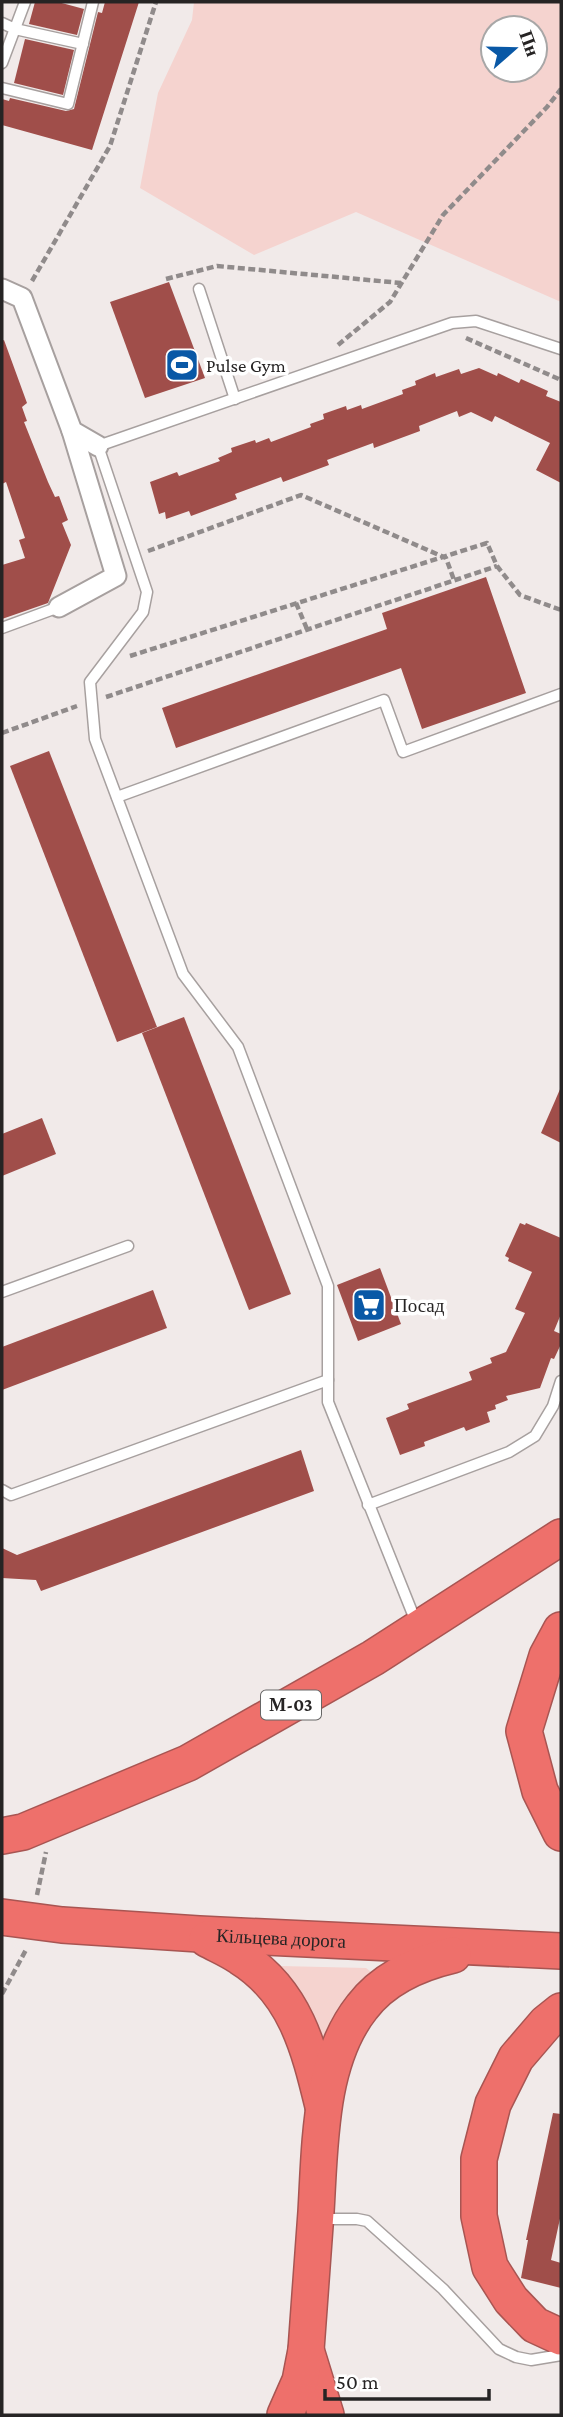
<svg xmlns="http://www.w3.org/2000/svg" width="563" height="2417" font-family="'Crimson Pro',serif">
  <rect width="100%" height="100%" fill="#f1eae9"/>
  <!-- green -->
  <g fill="#f5d3cf" fill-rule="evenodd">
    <path d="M194,2H561V302L356,212L254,255L140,188L158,93L192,20ZM493,28H535V70H493Z"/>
    <path d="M280,1966L366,1968L376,1976L351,2001L322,2038L273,1972Z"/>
  </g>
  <!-- building -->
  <g fill="#a04e4a">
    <path d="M35,2H58L84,9L77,35L29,24Z"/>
    <path d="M105,2H139L92,150L2,125V99L9,101L10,98L66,111L74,109L98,12L102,13Z"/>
    <path d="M25,39L74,50L63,95L14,83Z"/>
    <path d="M169,282L205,378L145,398L110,302Z"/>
    <path d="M4,340L27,403L22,407L27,421L24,422L48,482L55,497L59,496L68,520L62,523L71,545L48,603L2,619V565L25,558L19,540L25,538L6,482L2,484V341Z"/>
    <path d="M479,368L497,376L498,373L519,383L521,379L548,391L546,396L561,402V483L536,470L550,443L495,416L492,422L471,412L459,417L457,411L419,426L420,431L374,448L373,443L327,460L329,465L283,482L281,477L235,494L237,499L191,516L189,511L166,519L165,512L159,514L150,482L177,472L179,476L220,461L218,458L232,452L231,448L255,440L256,443L269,438L271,442L311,427L310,424L324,419L323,414L346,406L347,410L361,405L362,409L403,394L402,390L416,385L415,381L435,373L436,377L459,369L461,374Z"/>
    <path d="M486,577L526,693L422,729L401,668L176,748L162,708L387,629L382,613Z"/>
    <path d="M49,751L157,1027L117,1042L10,766Z"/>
    <path d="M184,1017L291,1294L249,1310L142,1033Z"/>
    <path d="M561,1087V1143L541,1133Z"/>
    <path d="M42,1118L56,1154L2,1176V1134Z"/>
    <path d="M520,1223L525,1225L526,1223L561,1238V1314L554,1331L561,1334V1344L554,1359L551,1358L540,1388L506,1396L508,1400L495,1405L496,1409L487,1412L490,1422L466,1431L464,1427L424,1442L425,1446L400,1455L386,1418L409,1409L407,1404L472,1380L469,1372L492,1363L490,1358L506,1352L525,1313L515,1309L532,1272L508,1261L509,1258L505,1256Z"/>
    <path d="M380,1268L401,1324L358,1341L337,1285Z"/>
    <path d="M153,1290L167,1328L2,1390V1347Z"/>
    <path d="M301,1450L314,1491L41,1591L36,1580L2,1578V1548L17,1555Z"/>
    <path d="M553,2113L561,2114V2214L551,2260L561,2263V2288L521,2278L528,2240H526Z"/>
  </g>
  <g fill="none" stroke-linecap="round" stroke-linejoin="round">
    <defs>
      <g id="lane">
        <path d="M2,23L15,29L83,44"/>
        <path d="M2,63L25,2"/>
        <path d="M2,88L68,104L93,2"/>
        <path d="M199,289L235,399"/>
        <path d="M2,628L59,607"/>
        <path d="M117,797L384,700L403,752L561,694"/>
        <path d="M2,1292L128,1246"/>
        <path d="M2,1490L11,1495L328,1380"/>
        <path d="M368,1505L509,1452L535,1436L553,1406L561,1381"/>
        <path d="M416,1622L328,1402V1286L238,1047L183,974L95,739L90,682L143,612L147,592L98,446L452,323L476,321L561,349"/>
        <path d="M322,2219H357L367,2221L443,2289L499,2349L516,2357L531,2360L561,2355"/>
      </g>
      <g id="street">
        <path d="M2,289L22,298L72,431L98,446"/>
        <path d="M59,607L116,576L72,431"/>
      </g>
      <g id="highway">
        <path d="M561,1630L547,1656L524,1731L540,1791L561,1833"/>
        <path d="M2,1836L23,1832L188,1763L373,1658L561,1537"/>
        <path id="s1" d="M2,1917L62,1925L199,1934L561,1951"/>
        <path d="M207,1939C218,1945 230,1950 240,1957C295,1991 309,2048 323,2106"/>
        <path d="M561,2011L546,2023L516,2058L493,2104L479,2159V2216L490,2267L511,2300L535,2325L561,2337"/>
        <path d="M306,2350L326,2415"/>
        <path d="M285,2415L300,2381L306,2350C309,2304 313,2258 316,2212C320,2145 319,2061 362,2007C384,1978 419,1963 453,1955"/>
      </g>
    </defs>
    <!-- lane casing -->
    <use href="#lane" stroke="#a7a09f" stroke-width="13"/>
    <!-- street casing -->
    <use href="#street" stroke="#a7a09f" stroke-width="23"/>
    <!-- highway casing -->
    <use href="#highway" stroke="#a85552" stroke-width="38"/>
    <!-- path -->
    <g stroke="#908b8b" stroke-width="4.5" stroke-dasharray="7 3.5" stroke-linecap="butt">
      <path d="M166,279L217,266L401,283"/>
      <path d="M32,281L110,146L156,2"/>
      <path d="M466,338L561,380"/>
      <path d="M338,345L390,302L443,215L547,107L561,89"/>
      <path d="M148,551L301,495L446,558L454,580"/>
      <path d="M296,603L307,629"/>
      <path d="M130,656L487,543L497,566L520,595L561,610"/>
      <path d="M106,697L497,566"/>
      <path d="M2,733L77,706"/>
      <path d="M37,1895L46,1852"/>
      <path d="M2,1994L27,1948"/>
    </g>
    <!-- lane -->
    <use href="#lane" stroke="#fff" stroke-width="10"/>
    <!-- street -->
    <use href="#street" stroke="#fff" stroke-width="19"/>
    <!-- highway -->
    <use href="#highway" stroke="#ee706b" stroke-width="35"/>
  </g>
  <!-- icons -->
  <defs>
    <symbol id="stadium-square" viewBox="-11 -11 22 22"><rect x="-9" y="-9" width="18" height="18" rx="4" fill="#0958a6" stroke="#fff"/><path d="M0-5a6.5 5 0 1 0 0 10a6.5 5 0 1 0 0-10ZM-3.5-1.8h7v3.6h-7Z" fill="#fff"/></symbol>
    <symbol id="supermarket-square" viewBox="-11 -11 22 22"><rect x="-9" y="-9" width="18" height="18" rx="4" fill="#0958a6" stroke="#fff"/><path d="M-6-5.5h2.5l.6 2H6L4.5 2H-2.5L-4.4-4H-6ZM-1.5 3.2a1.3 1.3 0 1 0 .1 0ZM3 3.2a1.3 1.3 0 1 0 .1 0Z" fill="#fff"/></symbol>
  </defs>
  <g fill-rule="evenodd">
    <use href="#stadium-square" x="163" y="346" width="38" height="38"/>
    <use href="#supermarket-square" x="350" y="1286" width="38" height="38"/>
  </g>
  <g text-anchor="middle" stroke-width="7" stroke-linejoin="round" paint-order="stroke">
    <!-- shield labels -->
    <rect fill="#fff" stroke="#676666" stroke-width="2" x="261" y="1690.5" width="60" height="29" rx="5"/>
    <g font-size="18" font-weight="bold" fill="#262424">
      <text x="291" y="1711">М-03</text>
    </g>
    <!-- poi labels -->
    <g font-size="19" fill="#262424" stroke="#fff" text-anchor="start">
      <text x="206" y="372">Pulse Gym</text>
      <text x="394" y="1312">Посад</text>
    </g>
    <!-- street labels -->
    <g font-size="19" fill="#262424" stroke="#fff">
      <text dy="7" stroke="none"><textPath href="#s1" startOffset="280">Кільцева дорога</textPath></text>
    </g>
  </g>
  <!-- border -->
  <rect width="563" height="2417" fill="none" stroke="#262424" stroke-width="7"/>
  <!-- north arrow -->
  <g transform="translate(514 49) rotate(70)"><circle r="33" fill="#ffffff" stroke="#a8a7a7" stroke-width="2"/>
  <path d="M0-5L12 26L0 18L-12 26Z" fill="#0958a6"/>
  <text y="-10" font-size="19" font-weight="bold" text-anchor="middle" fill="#262424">Пн</text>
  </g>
  <!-- scale -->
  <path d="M325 2389v10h164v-10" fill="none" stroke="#262424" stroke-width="3.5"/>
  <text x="336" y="2389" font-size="21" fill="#262424" stroke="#ffffff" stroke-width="5" paint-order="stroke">50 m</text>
</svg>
